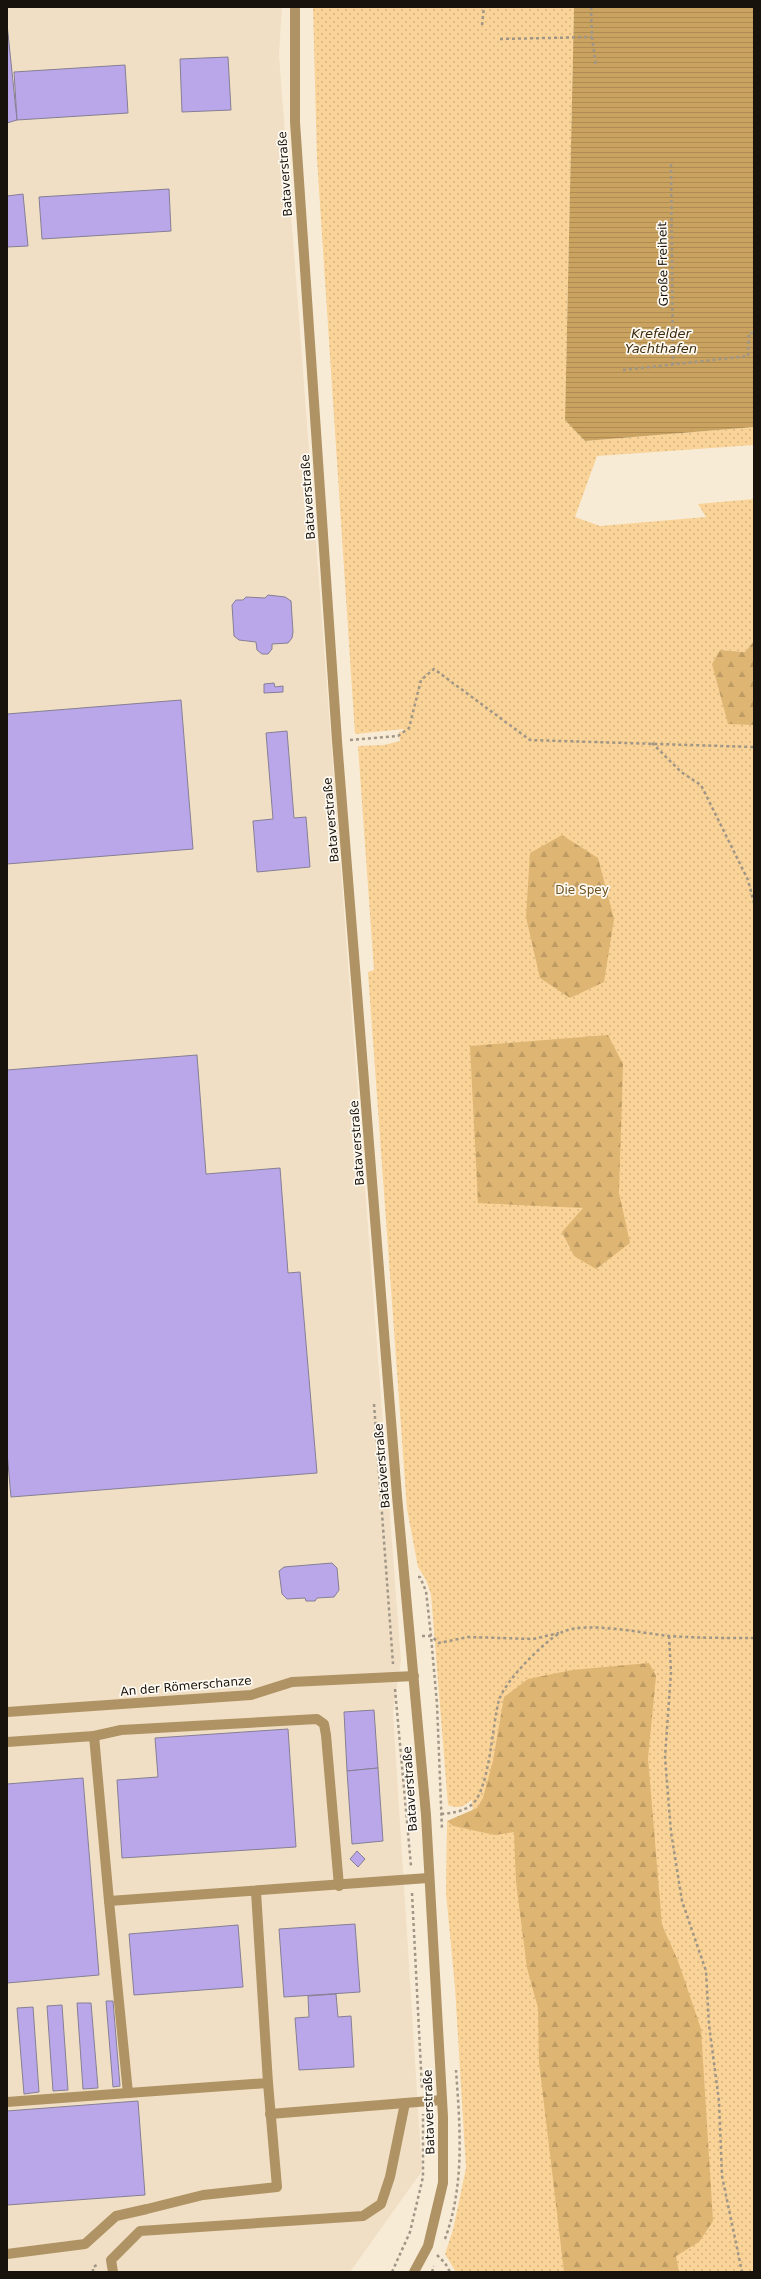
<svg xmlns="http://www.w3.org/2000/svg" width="761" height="2279" font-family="'DejaVu Sans',sans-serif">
  <defs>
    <pattern id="grass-dots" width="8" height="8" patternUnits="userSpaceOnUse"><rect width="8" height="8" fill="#f9d397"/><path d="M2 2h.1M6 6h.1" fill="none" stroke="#d5b481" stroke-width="1.8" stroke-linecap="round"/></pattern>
    <pattern id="forest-firs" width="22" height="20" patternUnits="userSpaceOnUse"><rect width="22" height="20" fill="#deb573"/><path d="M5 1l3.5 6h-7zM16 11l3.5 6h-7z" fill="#be9b62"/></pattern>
    <pattern id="water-rules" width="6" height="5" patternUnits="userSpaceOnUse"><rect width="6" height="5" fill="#cba361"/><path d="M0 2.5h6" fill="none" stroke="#ae8b53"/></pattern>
  </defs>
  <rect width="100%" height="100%" fill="#f8ebd6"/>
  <!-- built -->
  <path fill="#f0dfc4" d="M7,7H282L279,55L401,1661L393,1712L422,2171L350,2272H7Z"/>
  <!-- grass -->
  <path fill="url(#grass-dots)" d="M313,7H574L565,420L585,441L754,427V445L597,456L575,517L600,526L706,517L698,504L754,499V641L745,652L720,650L754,672V2272H456L445,2254L453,2230L466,2168L455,1987L446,1893L447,1821L453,1826L474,1830L472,1800C463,1807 459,1809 448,1805L431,1594L426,1580L418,1567L407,1509L368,972L374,970L358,746L384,745L400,741L399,732L403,731L404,729L355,734L317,159Z"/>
  <!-- forest -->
  <g fill="url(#forest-firs)">
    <path d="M754,641V725L728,724L712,664L720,650L745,652Z"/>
    <path d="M562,835L598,858L614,919L604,982L570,998L540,978L526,917L530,853Z"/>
    <path d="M608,1035L623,1064L619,1193L630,1243L596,1269L574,1256L562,1232L583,1208L478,1203L470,1046Z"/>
    <path d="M649,1663L656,1676L648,1758L662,1925L678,1961L701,2029L713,2221L699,2242L676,2256L679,2272H564L539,2062L538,2008L527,1968L516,1882L514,1832L495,1835L453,1826L447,1821L477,1808L483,1798L493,1761L504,1697L528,1679L572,1670Z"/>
  </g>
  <!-- water -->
  <path fill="url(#water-rules)" d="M574,7H754V427L585,441L565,420Z"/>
  <!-- building -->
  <g fill="#baa7ea" stroke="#857f94">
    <path d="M7,24L17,120L7,123Z"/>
    <path d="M228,57L231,110L182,112L180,59Z"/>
    <path d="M125,65L128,113L17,120L14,72Z"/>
    <path d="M169,189L171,231L42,239L39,197Z"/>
    <path d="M23,194L28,246L7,247V196Z"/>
    <path d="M268,595L285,597L291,601L293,632L292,638L288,643L272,644V649L268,654H262L257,650L256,642L239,640L234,636L232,605L236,600H243L246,597L265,598Z"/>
    <path d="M274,683L275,687L283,686V692L264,693V684Z"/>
    <path d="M181,700L193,849L7,864V714Z"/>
    <path d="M287,731L294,818L306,817L310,867L257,872L253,821L273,819L266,733Z"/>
    <path d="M197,1055L206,1174L280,1168L288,1273L300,1272L317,1473L11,1497L7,1452V1070Z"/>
    <path d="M332,1563L337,1568L339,1590L334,1597L317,1598L315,1601H306L305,1598L287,1599L282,1594L279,1571L284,1567Z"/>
    <path d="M374,1710L378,1768L347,1771L344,1712Z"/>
    <path d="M288,1729L296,1847L122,1858L117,1780L158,1777L155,1738Z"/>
    <path d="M378,1768L383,1841L352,1844L347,1771Z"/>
    <path d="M83,1778L99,1975L7,1983V1784Z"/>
    <path d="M357,1851L365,1859L358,1867L350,1859Z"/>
    <path d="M355,1924L360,1992L284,1997L279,1929Z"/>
    <path d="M238,1925L243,1987L134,1995L129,1934Z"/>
    <path d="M336,1994L338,2017L351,2016L354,2067L299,2070L295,2018L309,2017L308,1996Z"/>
    <path d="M106,2001H113L120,2086L113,2087Z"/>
    <path d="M77,2003H91L98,2088L83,2089Z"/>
    <path d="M62,2005L68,2090L53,2091L47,2006Z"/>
    <path d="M33,2007L39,2092L24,2094L17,2008Z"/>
    <path d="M138,2101L145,2195L7,2205V2111Z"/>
  </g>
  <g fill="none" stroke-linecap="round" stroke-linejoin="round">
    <!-- path -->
    <g stroke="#a09687" stroke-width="2.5" stroke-dasharray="3 3" stroke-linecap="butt">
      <path d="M591,7L592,37L596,67"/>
      <path d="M482,25L484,7"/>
      <path d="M500,39L592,37"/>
      <path d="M671,164L673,364"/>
      <path d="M623,370L748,356L749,333H754"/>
      <path d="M350,740L398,736L409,728L421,680L434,669L530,740L754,747"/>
      <path d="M652,743L681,772L701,785L748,880L754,903"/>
      <path d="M374,1404L393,1664"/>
      <path d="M418,1577H420L426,1591L431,1636L439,1643L468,1637L533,1639L559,1633"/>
      <path d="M422,1636H431L437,1704L442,1830"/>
      <path d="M669,1636L671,1672L665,1757L671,1832L682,1901L706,1971L709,2025L719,2101L722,2176L742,2272"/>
      <path d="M395,1689L411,1866"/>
      <path d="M441,1814C452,1813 461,1812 470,1806C490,1793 492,1724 499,1700C505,1681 544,1641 562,1632C587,1621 641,1633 669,1636C698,1638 726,1638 754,1638"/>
      <path d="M412,1893L422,2089"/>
      <path d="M445,2239C465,2185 460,2126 456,2070"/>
      <path d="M437,2255L445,2263L450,2272"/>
      <path d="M93,2272V2267L99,2264"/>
      <path d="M392,2272L410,2232L423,2177V2114"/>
      <path d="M432,2272L434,2266"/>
    </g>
    <!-- minor -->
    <g stroke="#af9365" stroke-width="10">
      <path d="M295,7V122L337,741L397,1496L426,1815L443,2117V2183L428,2246L414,2272"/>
      <path d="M7,1712L251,1695L292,1682L414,1676"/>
      <path d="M94,1736L121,1730L317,1719L324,1724L326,1735L339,1886"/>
      <path d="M7,1742L94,1736L109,1901"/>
      <path d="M256,1892L268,2083L128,2093L109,1901L428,1878"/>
      <path d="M7,2102L128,2093"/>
      <path d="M270,2114L442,2100"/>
      <path d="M7,2254L85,2244L116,2216L147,2209L203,2195L277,2187L268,2083"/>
      <path d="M113,2272L111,2260L140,2231L363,2216L381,2204L390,2177L405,2103"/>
    </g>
  </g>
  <g text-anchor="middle" stroke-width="3.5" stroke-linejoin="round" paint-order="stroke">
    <!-- street labels -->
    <g font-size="12" fill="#17120b" stroke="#fef9f1">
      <text transform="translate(285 174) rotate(-94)" y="4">Bataverstraße</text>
      <text transform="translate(663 264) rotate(-91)" y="4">Große Freiheit</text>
      <text transform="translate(308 497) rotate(-94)" y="4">Bataverstraße</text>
      <text transform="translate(331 820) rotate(-95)" y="4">Bataverstraße</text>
      <text transform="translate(357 1143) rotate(-94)" y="4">Bataverstraße</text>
      <text transform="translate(382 1466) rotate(-95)" y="4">Bataverstraße</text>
      <text transform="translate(186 1686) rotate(-5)" y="4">An der Römerschanze</text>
      <text transform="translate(410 1789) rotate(-94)" y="4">Bataverstraße</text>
      <text transform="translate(429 2112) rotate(-92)" y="4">Bataverstraße</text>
    </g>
    <!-- park labels -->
    <g font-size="12" fill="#6f5221" stroke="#fef9f1">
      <text x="582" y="894">Die Spey</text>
    </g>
    <!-- water labels -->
    <g font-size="13" font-style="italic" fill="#3c2b0d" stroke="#fef9f1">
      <text x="661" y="338">Krefelder<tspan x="661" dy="15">Yachthafen</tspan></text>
    </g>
  </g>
  <!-- border -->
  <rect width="761" height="2279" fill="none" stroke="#17120b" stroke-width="16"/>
</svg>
